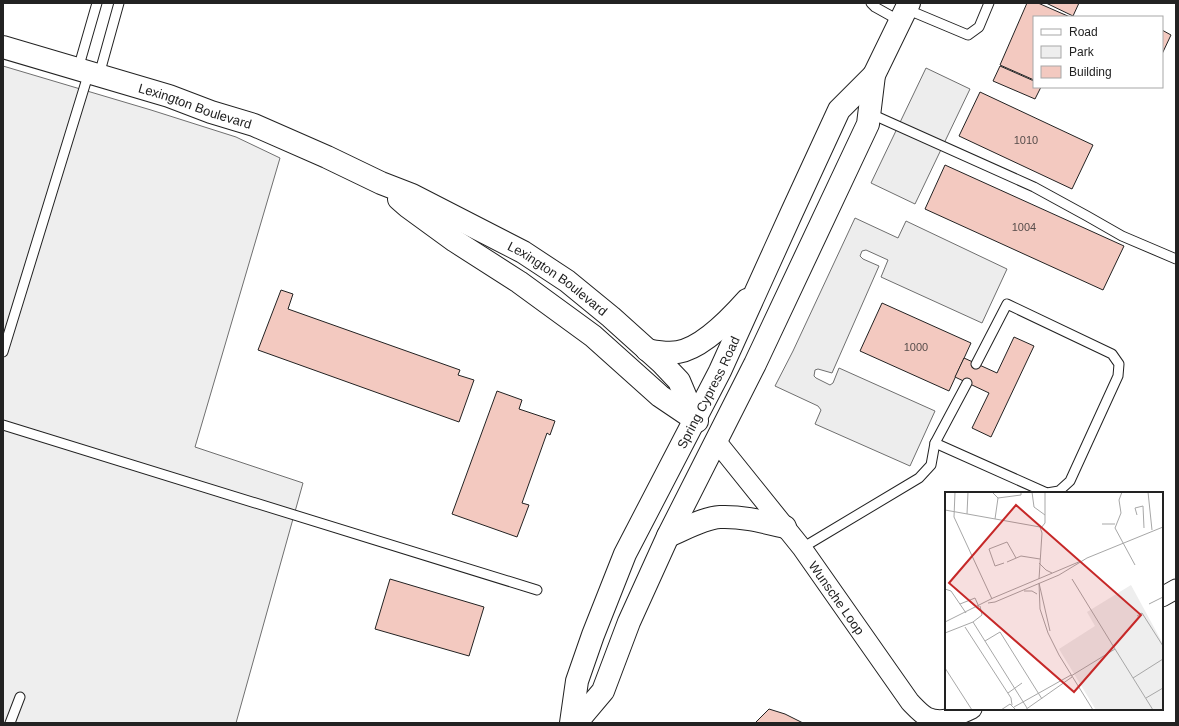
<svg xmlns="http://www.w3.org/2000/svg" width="1179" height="726" font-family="Helvetica,sans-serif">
  <rect width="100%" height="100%" fill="#fff"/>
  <!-- green -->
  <path fill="#eee" stroke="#6f6f6f" d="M3,66L151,110L236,137L280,158L195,447L303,483L236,723H3Z"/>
  <!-- parking -->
  <g fill="#ededed" stroke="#6f6f6f">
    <path d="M926,68L970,89L915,204L871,183Z"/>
    <path d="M855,218L898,238L906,221L1007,269L982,323L881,277L888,260L866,250L862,251L860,256L863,259L879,266L832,373L818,369L815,370L814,376L816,378L830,385L833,383L839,368L935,411L910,466L815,424L821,410L818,406L775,386L793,351Z"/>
  </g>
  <!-- building -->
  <g fill="#f3c9c0" stroke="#222">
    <path d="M1027,3H1038L1070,17H1034V80L1000,65Z"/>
    <path d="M1046,3H1079L1073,16Z"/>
    <path d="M1162,30L1171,35L1162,54Z"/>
    <path d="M1000,66L1034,81V87H1041L1035,99L993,81Z"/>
    <path d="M980,92L1093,145L1072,189L959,136Z"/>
    <path d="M945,165L1124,246L1103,290L925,209Z"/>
    <path d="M281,290L293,294L288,309L460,370L458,375L474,380L459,422L258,350Z"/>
    <path d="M882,303L971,343L949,391L860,351Z"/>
    <path d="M1014,337L1034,346L991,437L972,428L989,393L955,377L964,358L997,373Z"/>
    <path d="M497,391L522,400L519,409L555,421L550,435L547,433L522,503L529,505L517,537L452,514Z"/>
    <path d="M390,579L484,607L469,656L375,629Z"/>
    <path d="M769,709L785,714L803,723H755Z"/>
  </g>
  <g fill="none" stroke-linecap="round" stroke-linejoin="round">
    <defs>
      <g id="lane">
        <path d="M871,3L875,7L900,21"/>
        <path d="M906,9L968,35L979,27L989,3"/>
        <path d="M78,69L97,3"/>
        <path d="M99,75L119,3"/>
        <path d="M869,113L1034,187L1087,216L1122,236L1176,259"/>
        <path d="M3,352L89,72"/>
        <path d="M3,425L537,590"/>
        <path d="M935,443L1047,493L1059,491L1070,481L1118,376L1119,364L1112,354L1007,304L976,364"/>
        <path d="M802,548L919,478L931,465L935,443L967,383"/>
        <path d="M10,723L20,697"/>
      </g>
      <g id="street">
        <path id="s1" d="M716,441L802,548L910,702C915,707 921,714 927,717C943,724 957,716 972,709"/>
        <path d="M1162,597L1176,589"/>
      </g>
      <g id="secondary">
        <path id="s2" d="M3,47L169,96L211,112L254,125L327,157L381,183L412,195L523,252L567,281L611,317L661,362L679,381L695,419"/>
        <path d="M399,199L407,206L455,241L519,282L593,336L660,396L697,421"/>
        <path d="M647,350C658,352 667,354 678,352C702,348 731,318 747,300"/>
        <path d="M668,536C683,530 703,518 720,517C742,516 764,522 785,527"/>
        <path id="s3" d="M571,723L577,681L593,635L625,554L720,371L792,212L839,110L874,75"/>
        <path d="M576,723L603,691L629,622L668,536L755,364L868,124L874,75L909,3"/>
      </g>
    </defs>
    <!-- lane casing -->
    <use href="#lane" stroke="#222" stroke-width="11"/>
    <!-- street casing -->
    <use href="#street" stroke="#222" stroke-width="21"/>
    <!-- secondary casing -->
    <use href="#secondary" stroke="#222" stroke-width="24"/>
    <!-- lane -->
    <use href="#lane" stroke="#fff" stroke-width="9"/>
    <!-- street -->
    <use href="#street" stroke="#fff" stroke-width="19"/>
    <!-- secondary -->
    <use href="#secondary" stroke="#fff" stroke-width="22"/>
  </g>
  <g text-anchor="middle" stroke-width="3" stroke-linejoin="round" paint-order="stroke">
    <!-- number labels -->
    <g font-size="11" fill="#564c4a">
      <text x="1026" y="144">1010</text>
      <text x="1024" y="231">1004</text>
      <text x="916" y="351">1000</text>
    </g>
    <!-- street labels -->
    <g font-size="13" fill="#222" stroke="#fff">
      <text dy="5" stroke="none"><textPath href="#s2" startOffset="201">Lexington Boulevard</textPath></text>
      <text dy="5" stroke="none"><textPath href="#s2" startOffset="604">Lexington Boulevard</textPath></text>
      <text dy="5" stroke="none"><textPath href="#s3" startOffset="360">Spring Cypress Road</textPath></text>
      <text dy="5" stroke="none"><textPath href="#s1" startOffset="198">Wunsche Loop</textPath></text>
    </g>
  </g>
  <!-- overview -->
  <g transform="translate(945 492)">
    <rect width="218" height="218" fill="#fff"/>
    <path d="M186,93L218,152V218H151L114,157L150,134L142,120Z" fill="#eee"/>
    <path fill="none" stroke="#a7a7a7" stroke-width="1" d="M10,0L9,25L47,107M47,0L53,6L76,3V0M87,0L89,15L100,23M177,0L174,8L176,21L170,36L190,73M203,0L207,38M0,18L95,35L97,41L94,87M22,22L23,0M192,23L190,16L198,14L199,36M50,27L53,6M157,32H170M96,36L100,31V0M62,70L76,64L95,67M59,71L50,74L44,57L62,50L71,66M94,71L101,78L107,81M127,87L170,157M94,91L95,117L103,141L114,163L148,218M94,91L105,139M0,97L6,99L21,121M79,99H87L92,102M43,111L50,110L114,83L142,66L218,35M15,112L30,106L34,115M204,112L218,105M35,114L37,123L28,130L82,216M192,124L197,121L218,154M0,130L48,106L136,69M20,135L66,206L67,213M0,141L28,130M40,149L55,140L97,207M0,176L27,218M126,184L170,157L208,218M188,186L218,167M63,201L77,191M201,206L218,196M69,215L126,183M56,218L65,212L71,218M80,218L127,185"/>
    <path fill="#c62828" fill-opacity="0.15" stroke="#c62828" stroke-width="2" d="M71,13L196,123L129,200L4,91Z"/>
    <rect width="218" height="218" fill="none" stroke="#222" stroke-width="2"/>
  </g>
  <!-- border -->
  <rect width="1179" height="726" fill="none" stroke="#222222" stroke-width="8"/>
  <!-- legend -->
  <rect x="1033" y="16" width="130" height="72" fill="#ffffff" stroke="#a7a7a7"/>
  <rect x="1041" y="29" width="20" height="6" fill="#ffffff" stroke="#a7a7a7"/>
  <text x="1069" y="36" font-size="12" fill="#222222">Road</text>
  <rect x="1041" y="46" width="20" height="12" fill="#eeeeee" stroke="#a7a7a7"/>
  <text x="1069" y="56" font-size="12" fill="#222222">Park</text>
  <rect x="1041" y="66" width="20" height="12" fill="#f3c9c0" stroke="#a7a7a7"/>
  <text x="1069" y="76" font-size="12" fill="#222222">Building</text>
</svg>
